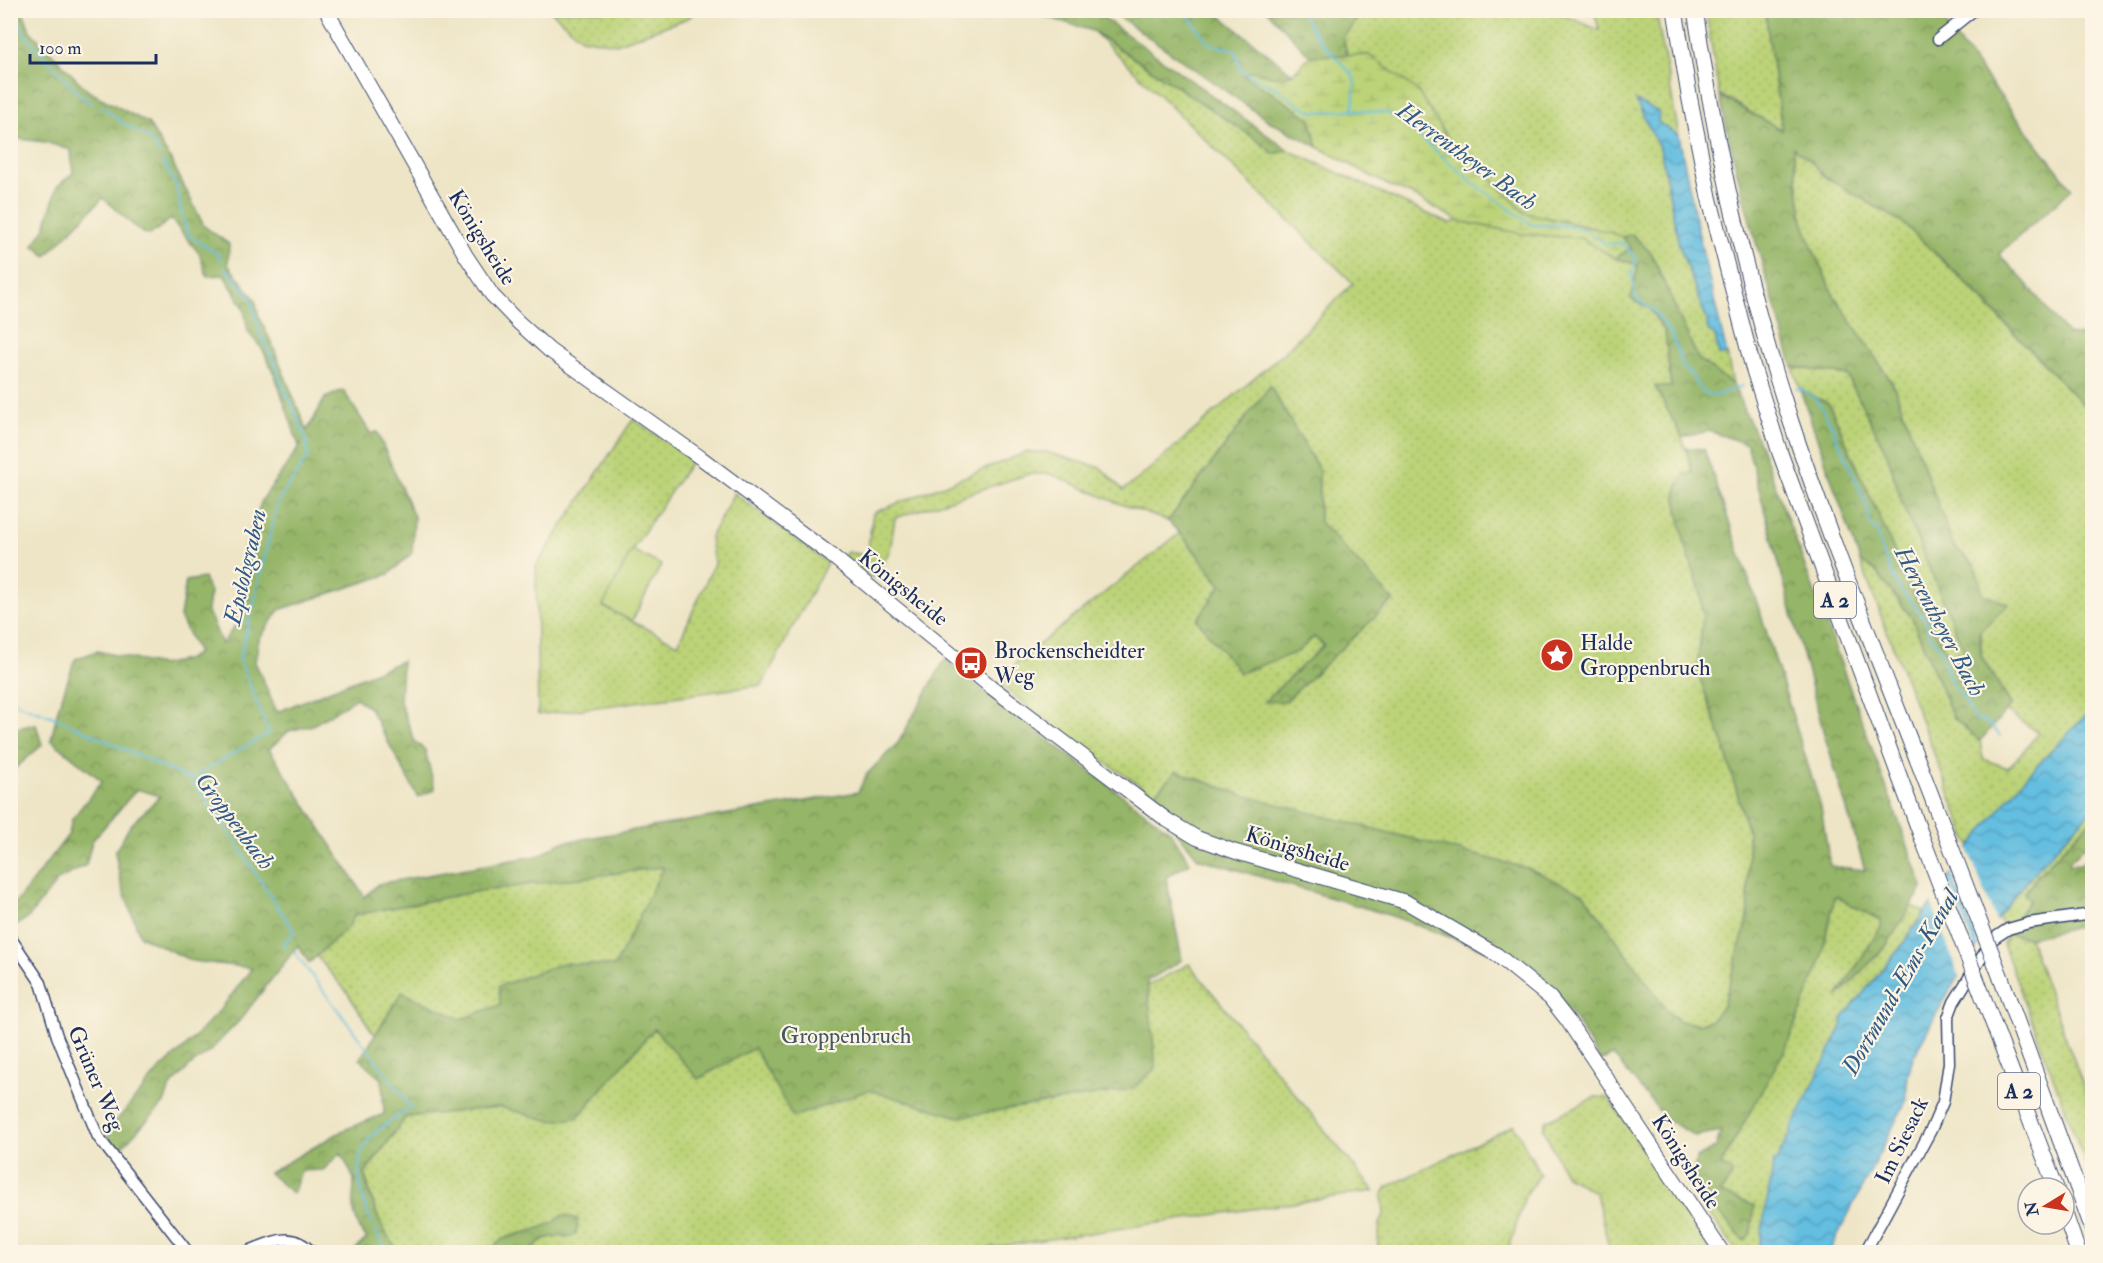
<svg xmlns="http://www.w3.org/2000/svg" width="2103" height="1263" font-family="'IM FELL Double Pica',serif">
  <defs>
    <pattern id="green-dots" width="8" height="8" patternUnits="userSpaceOnUse" patternTransform="scale(1.5)"><rect width="8" height="8" fill="#bcd378"/><path d="M2 2h.1M6 6h.1" fill="none" stroke="#a1b56a" stroke-width="1.8" stroke-linecap="round"/></pattern>
    <pattern id="forest-crowns" width="20" height="18" patternUnits="userSpaceOnUse" patternTransform="scale(1.5)"><rect width="20" height="18" fill="#95b568"/><path d="M2 6a3 3 0 1 1 6 0M12 15a3 3 0 1 1 6 0" fill="none" stroke="#799459"/></pattern>
    <pattern id="wetland-marsh" width="20" height="14" patternUnits="userSpaceOnUse" patternTransform="scale(1.5)"><rect width="20" height="14" fill="#bcd378"/><path d="M1 5h8M5 5V1M11 12h8M15 12V8" fill="none" stroke="#a1b56a"/></pattern>
    <pattern id="water-waves" width="16" height="10" patternUnits="userSpaceOnUse" patternTransform="scale(1.5)"><rect width="16" height="10" fill="#63bee0"/><path d="M0 5q4-4 8 0t8 0" fill="none" stroke="#519bb9"/></pattern>
  </defs>
  <rect width="100%" height="100%" fill="#fcf5e5"/>
  <filter id="ink" filterUnits="userSpaceOnUse"><feTurbulence type="fractalNoise" baseFrequency=".0167" numOctaves="2"/><feDisplacementMap in="SourceGraphic" scale="12" xChannelSelector="R" yChannelSelector="G"/><feConvolveMatrix kernelMatrix="1 2 1 2 8 2 1 2 1" color-interpolation-filters="sRGB"/></filter>
  <filter id="wash" filterUnits="userSpaceOnUse"><feTurbulence type="fractalNoise" baseFrequency=".008" numOctaves="4" result="noise"/><feDisplacementMap in="SourceGraphic" scale="24" xChannelSelector="R" yChannelSelector="G"/><feGaussianBlur stdDeviation="1.35" result="paint"/><feColorMatrix in="noise" values="0 0 0 0 0 0 0 0 0 0 0 0 0 0 0 0 0 1.4 0 .05"/><feComposite in="paint" operator="in"/></filter>
  <g filter="url(#wash)">
    <rect width="100%" height="100%" fill="#eee5c6"/>
    <!-- green -->
    <g fill="url(#green-dots)" stroke="#6c816b" stroke-width="1.5">
      <path d="M551,11H696L688,18L616,44L581,38Z"/>
      <path d="M1364,11H1554L1599,30L1594,11H1656L1679,136L1657,122L1659,112L1637,102L1661,151L1679,245L1707,320L1708,330L1715,336L1719,354H1727L1733,385L1698,359L1651,253L1632,235L1622,237L1585,226L1525,213L1488,175L1455,150L1416,90L1369,55H1347L1343,37Z"/>
      <path d="M1706,11H1765L1782,131L1719,94Z"/>
      <path d="M1093,31L1253,137L1274,154L1288,150L1448,223L1459,221L1524,234L1581,238L1615,258L1638,265L1650,309L1665,332L1671,388L1655,387L1682,437L1693,474H1685L1678,485L1676,498L1684,540L1700,591L1703,614L1697,670L1724,746L1748,832V918L1723,1006L1712,1020L1698,1024L1680,1021L1668,1012L1242,795L1177,771L1154,794L1090,753L1001,686L1017,662L1180,533L1221,585L1297,652L1314,637L1324,646L1265,702L1393,601L1319,521V470L1270,386L1168,521L1115,502L1051,474H1028L895,518L890,551L873,578L844,556L847,552L867,555L873,513L1027,452H1046L1101,468L1123,490L1138,479L1281,355L1353,283Z"/>
      <path d="M1793,146L1810,160L1825,177L1902,222L1967,284L2092,414V709L2029,774L1970,847L1860,561L1876,572L1912,618L1953,717L1980,741L1983,759L2008,768L2039,733L2006,711L2011,704L1981,656L1982,594L1975,566L1953,545L1893,384L1833,294L1814,252L1802,219Z"/>
      <path d="M1793,367L1847,375L1888,456L1902,503L1965,653L1948,654L1914,595L1829,404L1800,389Z"/>
      <path d="M633,419L692,460L632,550L603,607L678,644L714,564L710,538L734,493L827,563L762,685L538,715L536,566Z"/>
      <path d="M269,749L367,912L741,834L1124,984L1149,985L1189,964L1374,1191L961,1252H528L533,1250L522,1233L503,1239L488,1252H400C379,1231 372,1201 365,1174L406,1117L442,1113L388,1045L372,1031L347,992L306,944Z"/>
      <path d="M2092,810V819L2038,875L2024,894L2030,898L2007,934L2029,938L2092,1109V1181L2003,944L2007,934L1998,916L2035,870Z"/>
      <path d="M1835,895L1880,920L1881,927L1839,995L1886,946L1911,905L1924,912L1900,948L1842,1019L1843,1024L1777,1160L1758,1252H1737L1686,1182L1691,1176L1712,1205L1744,1240L1720,1193L1721,1165L1739,1132L1820,963Z"/>
      <path d="M1595,1097L1609,1098L1711,1252H1610L1596,1193L1566,1176L1543,1129L1546,1121Z"/>
      <path d="M1514,1125L1540,1174L1525,1196L1508,1252H1377L1380,1224L1384,1214L1382,1195L1387,1187Z"/>
    </g>
    <!-- forest -->
    <g fill="url(#forest-crowns)" stroke="#587263" stroke-width="1.5">
      <path d="M11,11H23L30,31L88,91L148,123L172,162L204,226L229,244L228,265L255,299L259,317L272,344L307,431L325,398L343,390L371,434L377,432L414,517L412,553L389,574L279,610L259,639L255,662L277,712L402,661L400,702L415,742L425,750L435,789L418,797L370,709L356,698L313,725L289,731L269,749L365,897L378,884L541,855L559,843L858,792L867,774L898,743L945,659L991,697L1170,831L1190,863L1166,877L1182,960L1147,981L1156,1068L1132,1089L959,1117L869,1090L793,1117L754,1048L698,1079L654,1029L577,1118L551,1121L500,1107L406,1117L364,1174C372,1201 379,1231 400,1252H353L367,1238L359,1229L353,1208L354,1179L341,1153L323,1170L301,1171L293,1194L269,1173L344,1130L384,1114L382,1080L360,1059L402,992L461,1019L500,1005L499,986L563,963L615,966L663,867L474,892L355,915L348,927L309,963L298,945L240,1020L209,1052L190,1066L170,1087L164,1103L117,1152L106,1133L159,1070L185,1047L220,1010L252,968L192,961L140,936L121,884L115,852L130,826L160,796L137,789L92,841L86,865L58,880L28,918L11,928V909L69,834L72,819L102,781L51,740L58,709L75,659L97,651L160,665L186,660L198,653L180,617L186,581L204,578L210,592L207,609L222,644L237,623L244,549L262,500L302,443L299,446L276,378L263,350L248,332L244,308L224,275L207,276L199,253L171,219L150,235L141,232L103,198L46,256L33,245L45,228L57,187L73,173L71,150L45,142L11,138Z"/>
      <path d="M1034,11H1094L1288,150L1274,154L1253,137L1093,31L1038,14Z"/>
      <path d="M1111,11H1214L1293,74L1284,79L1251,71L1244,75L1310,118L1318,147L1269,121Z"/>
      <path d="M1267,11H1364L1343,37L1347,55L1310,56Z"/>
      <path d="M1765,11H1938L1952,33L2072,189L1999,254L2026,283L2067,334L2092,337V414L1968,284L1902,222L1825,177L1810,160L1793,147L1802,219L1814,252L1833,294L1893,384L1953,545L1975,566L1983,594L2009,604L1980,631L1981,656L2011,705L1980,741L1953,717L1912,618L1876,572L1860,561L1800,389L1829,404L1914,595L1948,654L1965,653L1902,503L1888,456L1847,375L1793,367C1766,277 1738,188 1720,96L1782,130Z"/>
      <path d="M1632,234L1651,253L1698,359L1733,385L1761,447L1923,887L1886,946L1837,997L1881,927L1880,920L1835,896L1820,963L1786,1048L1721,1164L1733,1173L1721,1193L1754,1206L1751,1233L1744,1241L1712,1205L1691,1176L1697,1158L1716,1147L1721,1131L1695,1136L1666,1119L1613,1055L1600,1061L1574,1017L1533,973L1500,955L1392,916L1198,858L1167,820L1154,794L1176,771L1242,795L1530,869L1584,894L1668,1012L1680,1021L1698,1024L1712,1020L1723,1006L1748,918V832L1724,746L1697,670L1703,614L1700,591L1684,540L1676,498L1678,485L1685,474L1693,473L1686,448L1704,449L1762,618L1821,807L1830,866L1865,870L1823,730L1747,444L1709,431L1682,437L1655,386L1671,387L1665,332L1650,309L1631,299L1638,265L1615,258L1631,248L1622,237Z"/>
      <path d="M1270,386L1319,470V521L1393,600L1286,701L1264,702L1324,645L1314,637L1297,652L1240,673L1197,620L1221,585L1188,542L1168,521Z"/>
      <path d="M36,724L42,745L11,772V735L18,728Z"/>
      <path d="M2092,819V839L2070,861V865L2080,864L2092,857V924L2029,938L2007,934L2030,899L2024,894L2038,875Z"/>
      <path d="M563,1215L578,1219L576,1235C563,1239 555,1234 542,1240C536,1243 535,1250 527,1252H488L503,1239L537,1229L553,1223Z"/>
    </g>
    <!-- wetland -->
    <path fill="url(#wetland-marsh)" stroke="#6c816b" stroke-width="1.5" d="M1369,55L1417,90L1455,150L1488,175L1525,213L1609,232L1622,237L1631,248L1615,258L1581,238L1524,234L1459,221L1410,194L1386,184L1318,147L1310,118L1244,75L1251,71C1287,79 1284,84 1310,56Z"/>
    <!-- pitch -->
    <path fill="#bcd378" stroke="#6c816b" stroke-width="1.5" d="M632,550L661,565L632,621L603,606Z"/>
    <!-- water -->
    <g fill="url(#water-waves)" stroke="#3f769f" stroke-width="1.5">
      <path d="M1636,101L1659,112L1658,122L1679,136L1700,241L1727,354L1719,355L1715,336L1708,330L1707,320L1679,245L1661,151Z"/>
      <path d="M2092,709V810C2029,873 1974,943 1932,1022C1918,1048 1904,1068 1907,1099L1829,1252H1758L1774,1161L1777,1159L1792,1130L1791,1129L1843,1024L1842,1019L1900,948L1970,847L1998,811L2029,774Z"/>
    </g>
    <!-- pier -->
    <g fill="#eee5c6">
      <path d="M1967,846L1997,924L1980,948L1950,870Z"/>
      <path d="M1946,875L1977,954L1960,979L1930,899Z"/>
    </g>
    <g fill="none" stroke-linecap="round" stroke-linejoin="round">
      <!-- stream -->
      <g stroke="#63bee0" stroke-width="2">
        <path d="M13,10L25,35L76,91L91,104"/>
        <path d="M1184,10L1209,44L1236,50L1240,70L1278,89L1298,104L1314,112L1353,110L1387,113L1401,121L1471,181L1532,225H1561L1587,231L1605,244L1622,243L1636,259L1632,274L1636,299L1654,311L1672,335L1683,367L1694,378L1696,384L1703,391L1714,396L1742,386"/>
        <path d="M1300,10L1317,37L1353,76L1355,83L1353,110"/>
        <path d="M101,106L124,124L149,138L160,155"/>
        <path d="M163,161L177,187L182,216L189,236L217,253L221,260"/>
        <path d="M1796,389H1802L1816,399L1833,427L1836,438L1843,450L1868,509L1869,522L1876,530L1884,556L1899,588L1924,618L1930,635L1942,651L1945,666L1954,688L1961,694L1975,719L1989,723L2000,736"/>
        <path d="M10,701L59,719L191,780L228,831L295,933L284,942L283,945L287,947"/>
        <path d="M191,780L195,776L269,733L241,663L240,658L278,502L308,456L306,439L291,402L280,381L275,363L261,336L250,296L225,268"/>
        <path d="M294,952L411,1107C399,1116 384,1124 373,1135C342,1164 369,1222 387,1252"/>
      </g>
    </g>
  </g>
  <g filter="url(#ink)">
    <g fill="none" stroke-linecap="round" stroke-linejoin="round">
      <defs>
        <g id="minor">
          <path d="M1938,39L1974,10"/>
          <path d="M10,937L41,983L57,1036L98,1137L188,1252"/>
          <path d="M246,1252C271,1243 290,1229 312,1252"/>
          <path d="M1865,1252L1931,1130L1943,1102L1949,1063L1948,1018L1954,1002L1993,939L2008,929L2029,923L2092,914"/>
        </g>
        <path id="major" d="M326,10L466,256L492,295L518,322L549,350L701,458L831,555L990,686L1167,820L1197,838L1236,852L1406,902L1497,955L1550,998L1568,1021L1722,1252"/>
        <g id="highway">
          <path d="M1675,10L1689,95L1709,197L1752,364L1780,453L1921,835"/>
          <path d="M1695,10C1716,150 1747,288 1791,422C1835,554 1888,683 1938,813"/>
          <path d="M2001,978L2092,1227"/>
          <path d="M1982,994L2056,1188"/>
          <path d="M2064,1211L2078,1252"/>
        </g>
      </defs>
      <!-- minor casing -->
      <use href="#minor" stroke="#3b4a6e" stroke-width="13"/>
      <!-- major casing -->
      <use href="#major" stroke="#3b4a6e" stroke-width="16"/>
      <!-- highway casing -->
      <use href="#highway" stroke="#3b4a6e" stroke-width="17"/>
      <!-- minor -->
      <use href="#minor" stroke="#fff" stroke-width="10"/>
      <!-- major -->
      <use href="#major" stroke="#fff" stroke-width="14"/>
      <!-- highway -->
      <use href="#highway" stroke="#fff" stroke-width="15"/>
      <defs>
        <g id="highway-bridge">
          <path d="M1938,813L2001,978"/>
          <path d="M1921,835L1982,994"/>
        </g>
      </defs>
      <!-- highway-bridge casing -->
      <use href="#highway-bridge" stroke="#3b4a6e" stroke-width="17" stroke-linecap="butt"/>
      <!-- highway-bridge -->
      <use href="#highway-bridge" stroke="#fff" stroke-width="15"/>
    </g>
  </g>
  <!-- icons -->
  <defs>
    <symbol id="sight-disc" viewBox="-11 -11 22 22"><circle r="9.5" fill="#c8321e" stroke="#fcf5e5"/><path d="M0-6L1.8-2.2L6-1.7L2.9 1.2L3.7 5.4L0 3.3L-3.7 5.4L-2.9 1.2L-6-1.7L-1.8-2.2Z" fill="#fff"/></symbol>
    <symbol id="bus-disc" viewBox="-11 -11 22 22"><circle r="9.5" fill="#c8321e" stroke="#fcf5e5"/><path d="M-5-6H5V4H4V6H2V4H-2V6H-4V4H-5ZM-3.5-4V0h7V-4ZM-3.5 1.2v1.5H-2V1.2ZM2 1.2v1.5H3.5V1.2Z" fill="#fff"/></symbol>
  </defs>
  <g fill-rule="evenodd">
    <use href="#sight-disc" x="1538" y="636" width="38" height="38"/>
    <use href="#bus-disc" x="952" y="644" width="38" height="38"/>
  </g>
  <g text-anchor="middle" stroke-width="4.5" stroke-linejoin="round" paint-order="stroke">
    <!-- shield labels -->
    <g fill="#fcf5e5" stroke="#5e6a86" stroke-width="1.5">
      <rect x="1814" y="582" width="42" height="36" rx="4.5"/>
      <rect x="1998" y="1073" width="42" height="36" rx="4.5"/>
    </g>
    <g font-size="21" font-weight="bold" fill="#1b2f5e">
      <text x="1835" y="607">A 2</text>
      <text x="2019" y="1098">A 2</text>
    </g>
    <!-- street labels -->
    <g font-size="22" fill="#1b2f5e" stroke="#fcf5e5">
      <text transform="translate(483 237) rotate(58)" y="8">Königsheide</text>
      <text transform="translate(904 587) rotate(39)" y="8">Königsheide</text>
      <text transform="translate(1298 848) rotate(17)" y="8">Königsheide</text>
      <text transform="translate(97 1078) rotate(67)" y="8">Grüner Weg</text>
      <text transform="translate(1901 1140) rotate(-64)" y="8">Im Siesack</text>
      <text transform="translate(1687 1161) rotate(57)" y="8">Königsheide</text>
    </g>
    <!-- poi labels -->
    <g font-size="22" fill="#1b2f5e" stroke="#fcf5e5" text-anchor="start">
      <text x="1580" y="650">Halde<tspan x="1580" dy="25">Groppenbruch</tspan></text>
      <text x="994" y="658">Brockenscheidter<tspan x="994" dy="25">Weg</tspan></text>
    </g>
    <!-- park labels -->
    <g font-size="22" fill="#435864" stroke="#fcf5e5">
      <text x="846" y="1043">Groppenbruch</text>
    </g>
    <!-- water labels -->
    <g font-size="24" font-style="italic" fill="#315a85" stroke="#fcf5e5">
      <text transform="translate(1467 156) rotate(36)" y="8">Herrentheyer Bach</text>
      <text transform="translate(245 567) rotate(-77)" y="8">Epslohgraben</text>
      <text transform="translate(1940 621) rotate(62)" y="8">Herrentheyer Bach</text>
      <text transform="translate(235 821) rotate(53)" y="8">Groppenbach</text>
      <text transform="translate(1900 982) rotate(-60)" y="8">Dortmund-Ems-Kanal</text>
    </g>
  </g>
  <!-- margin -->
  <rect width="2103" height="1263" fill="none" stroke="#fcf5e5" stroke-width="36"/>
  <!-- north arrow -->
  <g transform="translate(2046 1206) rotate(259)"><circle r="28" fill="#fcf5e5" stroke="#a2a6af" stroke-width="1.5"/>
  <path d="M0-4.5L10 22L0 15L-10 22Z" fill="#c8321e"/>
  <text y="-9" font-size="16" font-weight="bold" text-anchor="middle" fill="#1b2f5e">N</text>
  </g>
  <!-- scale -->
  <path d="M30 54v9h126v-9" fill="none" stroke="#1b2f5e" stroke-width="3"/>
  <text x="39" y="54" font-size="18" fill="#1b2f5e" stroke="#fcf5e5" stroke-width="4.5" paint-order="stroke">100 m</text>
</svg>
